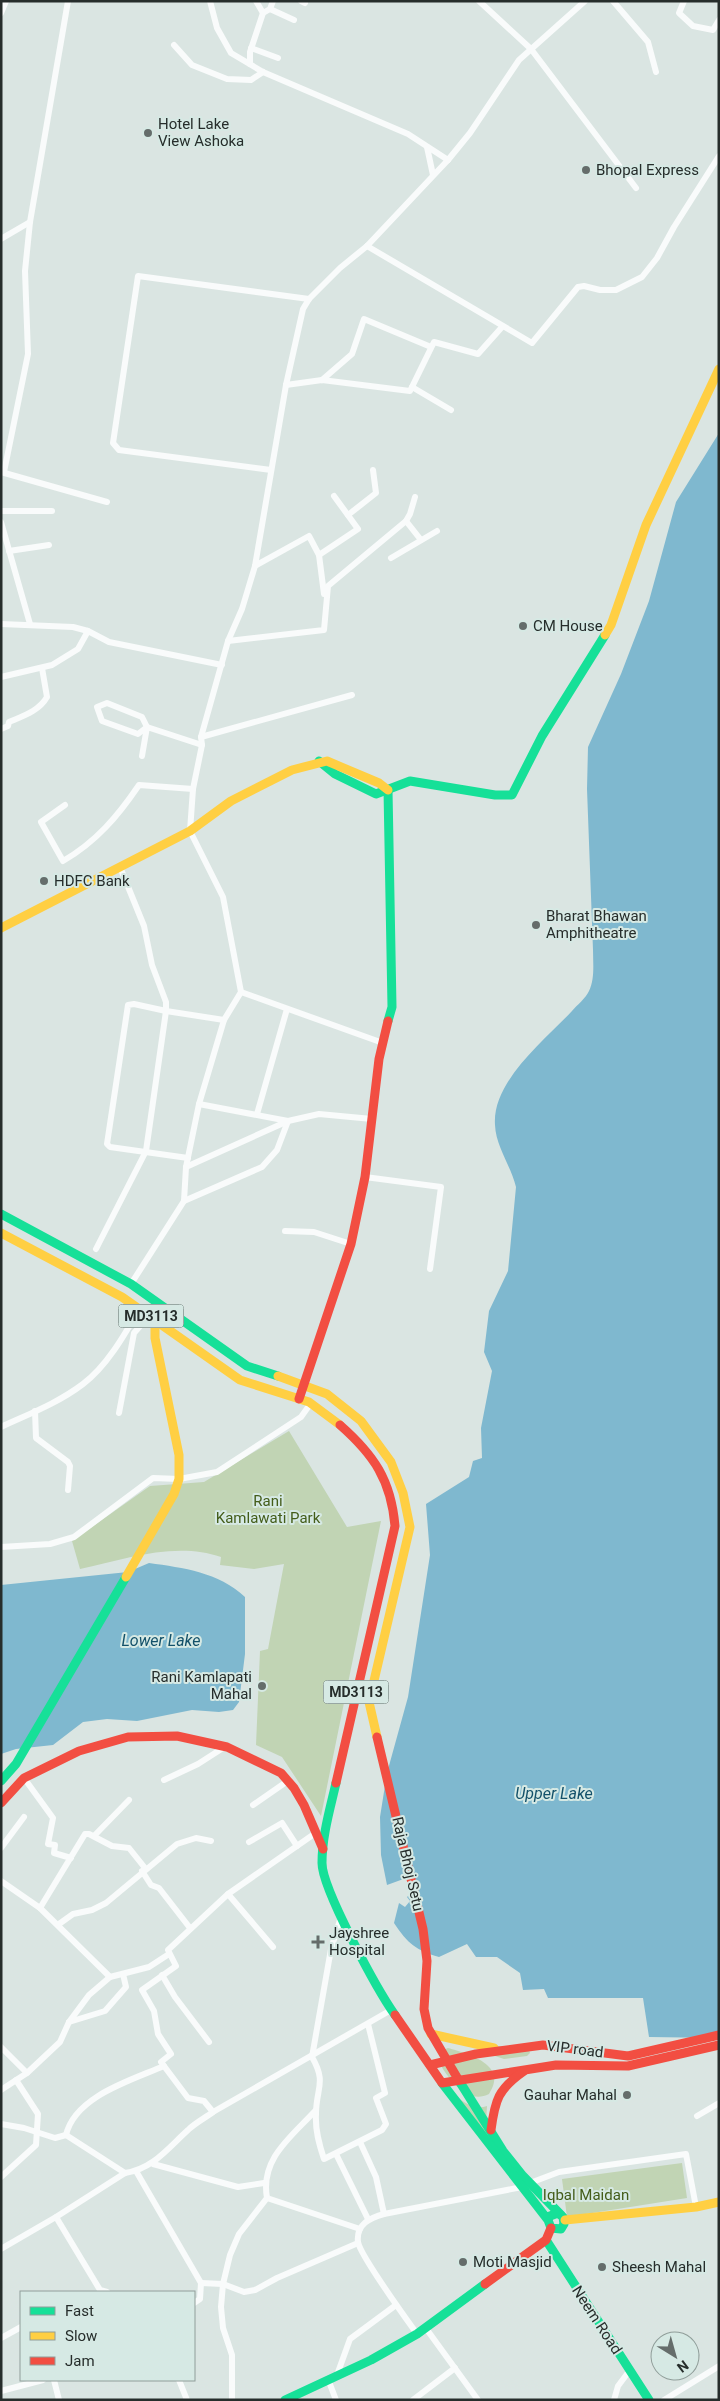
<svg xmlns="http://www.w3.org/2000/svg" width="720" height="2401" font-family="Roboto,sans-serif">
  <rect width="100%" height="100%" fill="#dae5e2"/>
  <!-- green -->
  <g fill="#c1d4b4">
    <path d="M289,1431L347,1527L381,1521L321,1816L282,1757L256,1745L260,1651L268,1649L284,1564L254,1569L220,1565L221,1557C176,1541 125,1559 80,1569L72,1541L150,1486L204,1482Z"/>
    <path d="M491,2045L529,2050L530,2053L527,2056L504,2059L492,2055Z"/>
    <path d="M448,2048C469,2054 509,2065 489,2094C468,2105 450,2081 440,2064L443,2050Z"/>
    <path d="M455,2096C465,2103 475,2110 487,2106L486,2124L488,2136Z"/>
    <path d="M682,2163L687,2198L567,2217L562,2179Z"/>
  </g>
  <!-- water -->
  <g fill="#7fb8cf">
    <path d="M719,433V2038L649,2037L643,1998H548L544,1989L523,1990L520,1973L497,1957H476L467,1944L439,1957C416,1950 408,1944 394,1923L399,1903L405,1907L410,1901L407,1897L416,1888L409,1877L387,1885L381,1855L380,1817L387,1773L408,1697L430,1555L426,1504L469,1477L473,1461L482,1458L481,1428L492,1371L484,1352L489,1311L508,1271L516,1187C511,1166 496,1147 495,1125C492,1081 545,1040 572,1011C577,1005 586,998 589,991C595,979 593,963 593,950L587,789L588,747L621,674L649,601L676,502Z"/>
    <path d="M149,1563C184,1568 218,1572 245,1597V1654L239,1702L233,1710L219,1712L192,1710L137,1721L107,1719L83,1722L53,1745L16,1749L1,1754V1585L128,1572Z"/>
  </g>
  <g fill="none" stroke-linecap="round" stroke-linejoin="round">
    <!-- street -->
    <g stroke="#f9fbfb" stroke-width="6">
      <path d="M210,1L217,28L231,53L263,72L408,134L448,160"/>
      <path d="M256,1L263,13"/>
      <path d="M301,1L305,3"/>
      <path d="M479,1L531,49L636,188"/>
      <path d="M613,1L648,42L656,72"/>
      <path d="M684,1L679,13L693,26L713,30L719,20"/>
      <path d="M270,9L294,20"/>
      <path d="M1,13L6,1"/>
      <path d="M174,45L192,65L227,79L251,80L263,72"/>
      <path d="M251,48L278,58"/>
      <path d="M250,64V52L263,13L270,9L273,1"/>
      <path d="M427,147L433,175"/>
      <path d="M1,239L30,222"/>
      <path d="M367,246L532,343L578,287L584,286L600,290H616L642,277L657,258L674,227L719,156"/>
      <path d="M322,380L352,354L364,319L431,347"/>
      <path d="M286,385L322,380L410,391L434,342L478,354L502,327"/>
      <path d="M412,387L451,410"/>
      <path d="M271,470L119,450L113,443L138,276L309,299"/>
      <path d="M1,472L107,502"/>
      <path d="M4,472L28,354L25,271L30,222L68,1"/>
      <path d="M1,511H52"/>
      <path d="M348,515L376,493L373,470"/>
      <path d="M406,521L421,540"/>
      <path d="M1,522L30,624"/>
      <path d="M9,551L49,545"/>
      <path d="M319,555L324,594"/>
      <path d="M391,558L437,531"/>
      <path d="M255,566L309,536L319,555L358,529L334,496"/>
      <path d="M1,624L73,627L88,631L109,642L222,665"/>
      <path d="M228,641L324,630L328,586L406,521L410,514L415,497"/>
      <path d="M1,677L52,665L78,649L88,631"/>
      <path d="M107,703L142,717L147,727L138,734L102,721L97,707Z"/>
      <path d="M1,729L8,726L9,722C23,716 39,711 47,697L42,668"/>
      <path d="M201,737L352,695"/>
      <path d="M142,756L147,727L202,745"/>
      <path d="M65,805L41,822L63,861C96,842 118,816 139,785L193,789"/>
      <path d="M241,992L383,1043"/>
      <path d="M257,1114L287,1009"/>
      <path d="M188,1158L110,1147L107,1144L128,1005L134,1004L166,1011L224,1020"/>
      <path d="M186,1167L288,1121L319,1114L372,1119"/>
      <path d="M365,1177L441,1187L430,1269"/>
      <path d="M184,1201L262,1167L277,1150L288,1121L199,1104"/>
      <path d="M285,1231L314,1232L351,1244"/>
      <path d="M96,1249L146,1151L166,1011V1002L152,965L144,926L120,867"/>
      <path d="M131,1284L184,1201L186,1167L199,1104L224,1020L241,992L223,897L190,831L193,789L202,745L201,737L228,641L242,609L255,566L286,385L303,309L309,299L340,268L367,246L448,160L470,133L519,60L585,1"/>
      <path d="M35,1411L36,1438L68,1462L70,1466L68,1490"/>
      <path d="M119,1413L134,1333L150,1315"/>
      <path d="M1,1427C29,1414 58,1403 83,1384C107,1366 125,1334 140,1308"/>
      <path d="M1,1547L50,1544L74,1537L153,1478L179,1479L217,1472L301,1417L311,1403"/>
      <path d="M24,1778L53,1818L48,1844L55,1845L54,1853L71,1858"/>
      <path d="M164,1780L198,1764L226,1746"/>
      <path d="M253,1805L289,1780"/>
      <path d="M94,1836L129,1800"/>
      <path d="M249,1842L282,1823L297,1846"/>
      <path d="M1,1848L24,1817"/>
      <path d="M142,1871L151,1885L159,1888L190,1928"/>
      <path d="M1,1881L40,1908L110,1977L149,1967L169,1954"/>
      <path d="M228,1894L273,1947"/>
      <path d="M40,1908L85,1834H89L112,1846L129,1848L145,1868"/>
      <path d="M341,1917L331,1949L312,2057C327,2083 316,2088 316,2114C315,2130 319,2144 324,2159L382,2130L386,2124L376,2098L385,2093L368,2024"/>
      <path d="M59,1924L73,1914L92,1910L106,1903L177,1844L196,1838L211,1841"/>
      <path d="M162,1975L175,1997L209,2042"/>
      <path d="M69,2022L105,2011L126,1987L123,1974"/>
      <path d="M1,2047L27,2073"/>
      <path d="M1,2090L27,2073L60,2042L69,2022L89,1995L110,1977"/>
      <path d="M213,2112L204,2101L188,2098L161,2062L171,2054L158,2034L154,2011L142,1990L176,1966L168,1950L228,1894L317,1832"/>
      <path d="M697,2116L719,2103"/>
      <path d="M1,2124L24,2128L55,2138L66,2135L125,2173"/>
      <path d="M66,2135C75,2096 132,2080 164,2066"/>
      <path d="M360,2142L376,2177L384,2214"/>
      <path d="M336,2154L368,2219"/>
      <path d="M153,2164L238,2187L264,2183"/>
      <path d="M136,2171L201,2283L200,2299L194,2303"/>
      <path d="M1,2177L36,2145L38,2114L16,2080"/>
      <path d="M530,2183L559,2172L686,2154L696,2207"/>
      <path d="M267,2198L360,2229"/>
      <path d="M56,2217L100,2290L107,2292"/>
      <path d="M1,2249L56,2217L125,2173C153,2169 168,2148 188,2130C195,2123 205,2118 213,2112L391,2010"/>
      <path d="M201,2283L223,2284L244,2292L255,2290L277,2278L358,2243"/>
      <path d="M425,2327L478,2400"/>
      <path d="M417,2334C407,2320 360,2255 358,2242C356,2224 370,2218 384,2214L522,2187"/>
      <path d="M1,2338L21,2327"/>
      <path d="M337,2375L350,2339L396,2305"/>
      <path d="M328,2379L336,2400"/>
      <path d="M54,2380L59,2400"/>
      <path d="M179,2380L187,2400"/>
      <path d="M1,2391L43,2380"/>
      <path d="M232,2400V2355L223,2328L221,2307L223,2284L230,2255L239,2234L267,2198C260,2159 291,2137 315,2111"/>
      <path d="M413,2400L455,2368"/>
      <path d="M614,2400L618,2386L630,2370"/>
      <path d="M664,2400L719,2366"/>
    </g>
    <!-- fast -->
    <g stroke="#16e098" stroke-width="9">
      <path d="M319,761L335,774L376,794L410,781L495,795H512L542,736L605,635"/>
      <path d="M388,790L392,1007L388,1021"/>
      <path d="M1,1214L131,1284L247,1366L278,1376"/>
      <path d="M1,1781L16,1764L126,1577"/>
      <path d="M336,1783C330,1809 322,1836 322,1863C322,1889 378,1991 395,2015"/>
      <path d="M458,2079L503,2151L523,2176L561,2215"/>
      <path d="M442,2083L548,2220L551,2228L561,2229L564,2224L563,2217L558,2213L550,2216L548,2220"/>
      <path d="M546,2240L649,2400"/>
      <path d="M285,2400L371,2360L417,2334L485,2284"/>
    </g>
    <!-- slow -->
    <g stroke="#ffcf43" stroke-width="9">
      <path d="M605,635L611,625L646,525L719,369"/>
      <path d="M1,928L190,831L231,801L292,770L327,761L379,783L388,790"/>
      <path d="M1,1233L122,1297L240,1380L309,1402L340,1425"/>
      <path d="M278,1376L327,1394L361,1421L391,1462L403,1493L410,1527L369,1702L377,1737"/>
      <path d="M126,1577L174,1494L179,1479V1455L155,1338V1319"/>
      <path d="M431,2034L494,2048"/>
      <path d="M565,2220L696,2207L719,2202"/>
    </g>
    <!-- jam -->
    <g stroke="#f24e42" stroke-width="9">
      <path d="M299,1399L351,1244L365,1177L379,1059L388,1021"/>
      <path d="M377,1737L423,1929L427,1961L424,2009L428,2028L458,2079"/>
      <path d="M336,1783L395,1526C391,1480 374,1455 340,1425"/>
      <path d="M1,1803L24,1778L79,1751L128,1737L177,1736L227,1747L281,1773L294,1788L304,1805L323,1849"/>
      <path d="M395,2015L442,2083L556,2065L628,2066L719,2045"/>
      <path d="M430,2065L476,2054L543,2045L628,2056L719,2035"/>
      <path d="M491,2130C495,2100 498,2089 524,2071"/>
      <path d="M485,2284L546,2240L551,2228"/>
    </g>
  </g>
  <!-- markers -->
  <g fill="#656d6b" stroke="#d6e9e4" stroke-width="2">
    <circle cx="148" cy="133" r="5"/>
    <circle cx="586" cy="170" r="5"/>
    <circle cx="523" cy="626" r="5"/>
    <circle cx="44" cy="881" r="5"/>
    <circle cx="536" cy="925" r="5"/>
    <circle cx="262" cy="1686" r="5"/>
    <path d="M315.5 1934.5h5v5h5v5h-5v5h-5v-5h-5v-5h5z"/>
    <circle cx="627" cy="2095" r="5"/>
    <circle cx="463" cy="2262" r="5"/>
    <circle cx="602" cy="2267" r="5"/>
  </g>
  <g text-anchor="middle" stroke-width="4" stroke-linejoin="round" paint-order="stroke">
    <!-- shield labels -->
    <g fill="#d6e9e4" stroke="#5b6562" stroke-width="1">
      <rect x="118.5" y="1304.5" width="65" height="23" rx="4"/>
      <rect x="323.5" y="1680.5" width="65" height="23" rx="4"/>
    </g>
    <g font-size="14" font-weight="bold" fill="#262d2b">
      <text x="151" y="1321">MD3113</text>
      <text x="356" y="1697">MD3113</text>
    </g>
    <!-- poi labels -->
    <g font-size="15" fill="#262d2b" stroke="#d6e9e4" text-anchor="start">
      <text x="158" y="129">Hotel Lake<tspan x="158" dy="17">View Ashoka</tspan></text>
      <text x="596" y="175">Bhopal Express</text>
      <text x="533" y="631">CM House</text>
      <text x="54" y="886">HDFC Bank</text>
      <text x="546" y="921">Bharat Bhawan<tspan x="546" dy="17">Amphitheatre</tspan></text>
      <text x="252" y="1682" text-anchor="end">Rani Kamlapati<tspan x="252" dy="17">Mahal</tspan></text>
      <text x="329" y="1938">Jayshree<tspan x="329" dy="17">Hospital</tspan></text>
      <text x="617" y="2100" text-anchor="end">Gauhar Mahal</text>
      <text x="473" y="2267">Moti Masjid</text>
      <text x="612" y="2272">Sheesh Mahal</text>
    </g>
    <!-- park labels -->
    <g font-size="15" fill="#445d1a" stroke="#d6e9e4">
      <text x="268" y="1506">Rani<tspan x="268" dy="17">Kamlawati Park</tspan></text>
      <text x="586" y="2200">Iqbal Maidan</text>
    </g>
    <!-- street labels -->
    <g font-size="15" fill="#262d2b" stroke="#d6e9e4">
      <text transform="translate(408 1864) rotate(77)" y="5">Raja Bhoj Setu</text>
      <text transform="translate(575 2049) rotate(7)" y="5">VIP road</text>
      <text transform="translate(597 2320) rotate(57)" y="5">Neem Road</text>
    </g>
    <!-- water labels -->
    <g font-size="16" font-style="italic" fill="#13516a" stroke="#d6e9e4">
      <text x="161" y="1646">Lower Lake</text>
      <text x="554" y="1799">Upper Lake</text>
    </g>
  </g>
  <!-- border -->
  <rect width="720" height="2401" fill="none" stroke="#262d2b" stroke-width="5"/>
  <!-- legend -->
  <rect x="20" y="2291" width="175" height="90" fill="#d6e9e4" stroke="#909e9a"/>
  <rect x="30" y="2307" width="25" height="8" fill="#16e098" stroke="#909e9a"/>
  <text x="65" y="2316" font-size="15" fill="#262d2b">Fast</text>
  <rect x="30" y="2332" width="25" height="8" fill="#ffcf43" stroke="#909e9a"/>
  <text x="65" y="2341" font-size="15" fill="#262d2b">Slow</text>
  <rect x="30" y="2357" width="25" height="8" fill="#f24e42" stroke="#909e9a"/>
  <text x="65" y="2366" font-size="15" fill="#262d2b">Jam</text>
  <!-- north arrow -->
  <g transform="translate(675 2356) rotate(143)"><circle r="24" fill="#d6e9e4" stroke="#909e9a"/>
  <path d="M0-4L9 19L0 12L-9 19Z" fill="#656d6b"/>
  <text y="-8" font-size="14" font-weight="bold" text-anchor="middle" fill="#262d2b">N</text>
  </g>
</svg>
